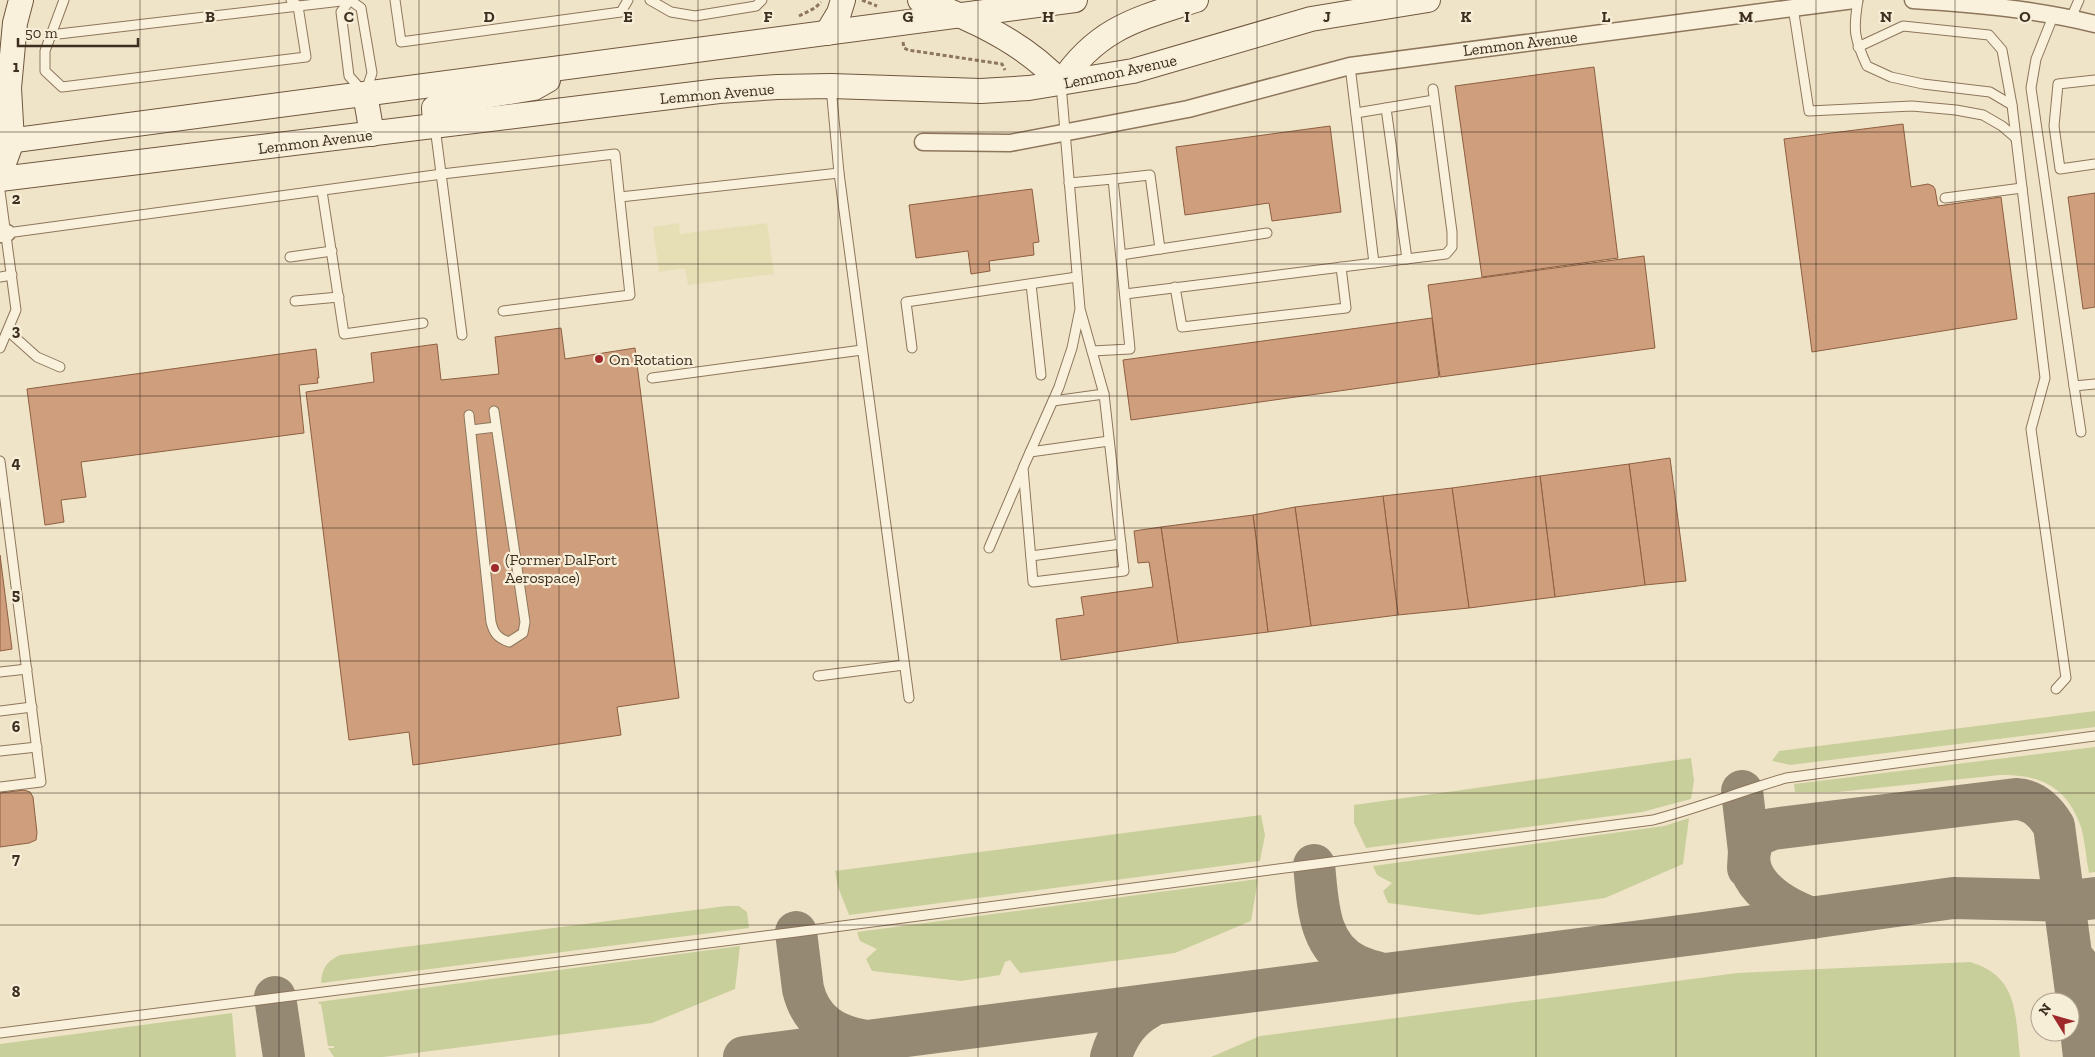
<svg xmlns="http://www.w3.org/2000/svg" width="2095" height="1057" font-family="'Zilla Slab',serif">
  <rect width="100%" height="100%" fill="#f0e4c8"/>
  <!-- farmland -->
  <path fill="#e6deb5" d="M679,223L680,234L767,223L774,274L688,285L685,268L659,272L653,227Z"/>
  <!-- green -->
  <g fill="#c9cf9b">
    <path d="M2095,711V727L1790,765L1772,761L1779,751Z"/>
    <path d="M2095,747V872L2089,873C2086,858 2085,841 2081,827C2067,787 2040,774 2000,775L1838,792H1795L1794,784Z"/>
    <path d="M1691,758L1694,781L1691,799L1642,812L1366,848L1354,823V805Z"/>
    <path d="M1261,815L1265,835L1260,861L849,915L838,887L835,871Z"/>
    <path d="M1689,818L1683,864L1605,898L1478,915L1388,903L1383,891L1392,883L1377,875L1373,866L1664,826Z"/>
    <path d="M1258,879L1251,921L1175,953L1020,973L1010,960L1005,962L1000,975L961,981L872,971L866,959L877,949L860,941L857,932Z"/>
    <path d="M726,906H739L747,912L749,928L321,983C322,968 326,962 340,955Z"/>
    <path d="M740,946L735,989L652,1023L383,1057H334L328,1048H334V1046H328L321,1004H319L318,1002Z"/>
    <path d="M1970,962C2019,976 2015,1015 2020,1057H1211L1260,1036L1737,973Z"/>
    <path d="M232,1013L236,1057H0V1044Z"/>
  </g>
  <g fill="none" stroke-linecap="round" stroke-linejoin="round">
    <!-- taxiway -->
    <g stroke="#968974" stroke-width="42">
      <path d="M1742,791L1749,851L1748,868"/>
      <path d="M1314,865C1318,901 1317,947 1356,965C1364,969 1373,971 1382,974"/>
      <path d="M1812,918C1778,906 1732,877 1756,836L1772,829L2016,799C2034,800 2045,811 2054,826L2076,992"/>
      <path d="M796,932L803,989C811,1022 834,1036 866,1041"/>
      <path d="M2077,963L2075,978L2084,1057"/>
      <path d="M275,997L284,1057"/>
      <path d="M744,1057L1703,933L1953,898L2072,901L2095,898"/>
      <path d="M1111,1057C1117,1036 1128,1019 1148,1008"/>
    </g>
  </g>
  <!-- building -->
  <g fill="#cf9f7d" stroke="#8d5f41">
    <path d="M1594,67L1618,258L1482,277L1455,86Z"/>
    <path d="M1903,124L1911,187L1928,184L1933,186L1935,189L1938,206L2001,197L2017,319L1812,352L1784,139Z"/>
    <path d="M1330,126L1341,212L1272,221L1269,203L1185,215L1176,147Z"/>
    <path d="M1032,189L1039,242L1033,243L1034,255L989,261L990,271L971,274L968,251L916,258L909,205Z"/>
    <path d="M2095,193V307L2083,309L2068,197Z"/>
    <path d="M1644,256L1655,348L1440,377L1428,285Z"/>
    <path d="M1432,318L1439,377L1131,420L1123,360Z"/>
    <path d="M561,328L565,359L635,348L679,698L617,707L621,735L413,765L409,732L349,740L306,392L374,382L371,353L437,344L441,380L499,374L495,337Z"/>
    <path d="M316,349L319,378H317L318,383L299,385L304,433L81,462L86,497L61,500L64,522L45,525L27,389Z"/>
    <path d="M1670,458L1686,581L1645,585L1629,464Z"/>
    <path d="M1629,464L1645,585L1555,597L1540,476Z"/>
    <path d="M1540,476L1555,597L1469,608L1452,488Z"/>
    <path d="M1452,488L1469,608L1398,615L1383,496Z"/>
    <path d="M1383,496L1398,615L1311,626L1295,507Z"/>
    <path d="M1295,507L1311,626L1268,632L1253,515Z"/>
    <path d="M1253,515L1268,632L1178,643L1161,527Z"/>
    <path d="M1161,527L1178,643L1061,660L1056,619L1084,615L1081,597L1153,587L1149,562L1138,563L1134,531Z"/>
    <path d="M0,555L12,649L0,651Z"/>
    <path d="M24,790L30,792L33,797L37,833L36,840L29,843L0,847V793Z"/>
  </g>
  <g fill="none" stroke-linecap="round" stroke-linejoin="round">
    <defs>
      <g id="lane">
        <path d="M64,0L45,51V71L62,87L306,57L298,6L291,0"/>
        <path d="M350,0L361,8L372,73L365,94L349,76L341,12Z"/>
        <path d="M395,0L401,42L621,12L628,0"/>
        <path d="M650,0L671,12L695,16L756,6L762,0"/>
        <path d="M1858,0C1853,30 1854,38 1867,66L1891,77L1923,84L1990,92L2012,105L2045,378L2031,429L2066,678L2056,689"/>
        <path d="M1793,7L1809,111L1912,106L1956,110L1983,115L2002,126L2016,138"/>
        <path d="M2054,14L2036,59L2031,88L2074,386L2095,384"/>
        <path d="M2071,18L2079,0"/>
        <path d="M50,35L350,0"/>
        <path d="M1858,47L1903,26L1989,35L2002,50L2012,105"/>
        <path d="M1350,66L1374,263"/>
        <path d="M2095,80L2058,84L2054,126L2060,169L2095,164"/>
        <path d="M1061,84L1080,309L1104,394L1124,571L1033,582L1023,468L1059,387L1072,348L1080,309"/>
        <path d="M1356,113L1386,108"/>
        <path d="M435,127L462,335"/>
        <path d="M839,173L909,698"/>
        <path d="M1113,179L1150,175L1160,249L1121,255"/>
        <path d="M1069,183L1113,179L1130,349L1092,351"/>
        <path d="M0,191L16,310L0,348"/>
        <path d="M322,191L344,334L423,323"/>
        <path d="M620,197L839,173L831,87"/>
        <path d="M1945,198L2022,188"/>
        <path d="M7,233L442,174L615,154L630,295L503,311"/>
        <path d="M1160,249L1267,233"/>
        <path d="M290,257L332,251"/>
        <path d="M1407,259L1386,108L1434,100"/>
        <path d="M0,277L12,275"/>
        <path d="M1031,284L1041,375"/>
        <path d="M1175,287L1182,327L1346,308L1341,267"/>
        <path d="M1125,294L1446,254L1452,247V232L1433,89"/>
        <path d="M295,301L339,297"/>
        <path d="M8,331L37,357L60,367"/>
        <path d="M912,348L906,302L1077,277"/>
        <path d="M652,378L862,350"/>
        <path d="M2074,386L2081,432"/>
        <path d="M1053,401L1104,394"/>
        <path d="M469,415L491,622C494,634 498,638 509,642L523,633L525,622L494,411"/>
        <path d="M471,430L496,427"/>
        <path d="M1030,452L1109,441"/>
        <path d="M0,461L41,782L0,787"/>
        <path d="M989,548L1022,471"/>
        <path d="M1031,556L1121,544"/>
        <path d="M0,672L27,669"/>
        <path d="M818,676L904,665"/>
        <path d="M0,711L32,707"/>
        <path d="M0,751L37,747"/>
        <path d="M0,1033L796,932L1653,820C1698,808 1742,791 1786,778L2095,736"/>
      </g>
      <g id="street">
        <path d="M1913,0C1974,4 2035,9 2095,24"/>
        <path d="M923,142L1010,143L1188,109L1350,66L1854,0"/>
        <path d="M0,234L7,233"/>
      </g>
      <g id="secondary">
        <path d="M920,0C969,17 1026,44 1061,83"/>
        <path d="M827,33L839,13L843,0"/>
        <path d="M1061,83C1097,28 1137,19 1196,0"/>
        <path d="M365,94L372,134"/>
        <path d="M435,125L434,108L443,103L534,88L548,80"/>
        <path d="M0,142L1075,0"/>
        <path d="M0,174L12,141L9,88L15,23L21,0"/>
        <path d="M0,179L719,91L777,87L831,86L981,91L1029,88L1133,71L1311,19L1428,0"/>
      </g>
    </defs>
    <!-- lane casing -->
    <use href="#lane" stroke="#8d765c" stroke-width="11"/>
    <!-- street casing -->
    <use href="#street" stroke="#8d765c" stroke-width="19"/>
    <!-- secondary casing -->
    <use href="#secondary" stroke="#6f573f" stroke-width="26"/>
    <!-- path -->
    <g stroke="#8d765c" stroke-width="3" stroke-dasharray="4 2.5" stroke-linecap="butt">
      <path d="M862,0L877,6"/>
      <path d="M799,16L815,8L821,2"/>
      <path d="M903,42L904,48L908,50L1002,64L1005,70"/>
    </g>
    <!-- lane -->
    <use href="#lane" stroke="#faf1dc" stroke-width="9"/>
    <!-- street -->
    <use href="#street" stroke="#faf1dc" stroke-width="16"/>
    <!-- secondary -->
    <use href="#secondary" stroke="#faf1dc" stroke-width="24"/>
  </g>
  <!-- grid -->
  <path fill="none" stroke="#3d2e20" stroke-width="1" stroke-opacity="0.55" d="M140,0V1057M279,0V1057M419,0V1057M559,0V1057M698,0V1057M838,0V1057M978,0V1057M1117,0V1057M1257,0V1057M1397,0V1057M1536,0V1057M1676,0V1057M1816,0V1057M1955,0V1057M0,132H2095M0,264H2095M0,396H2095M0,528H2095M0,661H2095M0,793H2095M0,925H2095"/>
  <!-- markers -->
  <g fill="#9e2a2b" stroke="#f7eed8" stroke-width="2">
    <circle cx="599" cy="359" r="5"/>
    <circle cx="495" cy="568" r="5"/>
  </g>
  <g text-anchor="middle" stroke-width="4.5" stroke-linejoin="round" paint-order="stroke">
    <!-- street labels -->
    <g font-size="16" fill="#3d2e20" stroke="#f7eed8">
      <text transform="translate(1520 43) rotate(-7)" y="6">Lemmon Avenue</text>
      <text transform="translate(1120 71) rotate(-12)" y="6">Lemmon Avenue</text>
      <text transform="translate(717 93) rotate(-5)" y="6">Lemmon Avenue</text>
      <text transform="translate(315 141) rotate(-7)" y="6">Lemmon Avenue</text>
    </g>
    <!-- poi labels -->
    <g font-size="16" fill="#3d2e20" stroke="#f7eed8" text-anchor="start">
      <text x="609" y="365">On Rotation</text>
      <text x="505" y="565">(Former DalFort<tspan x="505" dy="18">Aerospace)</tspan></text>
    </g>
  </g>
  <g font-size="16" text-anchor="middle" font-weight="bold" fill="#3d2e20" stroke="#f7eed8" stroke-width="4.5" stroke-linejoin="round" paint-order="stroke">
    <text x="210" y="22">B</text>
    <text x="349" y="22">C</text>
    <text x="489" y="22">D</text>
    <text x="628" y="22">E</text>
    <text x="768" y="22">F</text>
    <text x="908" y="22">G</text>
    <text x="1048" y="22">H</text>
    <text x="1187" y="22">I</text>
    <text x="1327" y="22">J</text>
    <text x="1466" y="22">K</text>
    <text x="1606" y="22">L</text>
    <text x="1746" y="22">M</text>
    <text x="1886" y="22">N</text>
    <text x="2025" y="22">O</text>
    <text x="16" y="72">1</text>
    <text x="16" y="204">2</text>
    <text x="16" y="336">3</text>
    <text x="16" y="468">4</text>
    <text x="16" y="600">5</text>
    <text x="16" y="732">6</text>
    <text x="16" y="864">7</text>
    <text x="16" y="997">8</text>
  </g>
  <!-- north arrow -->
  <g transform="translate(2055 1017) rotate(307)"><circle r="24" fill="#f7eed8" stroke="#ada18e"/>
  <path d="M0-4L9 19L0 12L-9 19Z" fill="#9e2a2b"/>
  <text y="-8" font-size="14" font-weight="bold" text-anchor="middle" fill="#3d2e20">N</text>
  </g>
  <!-- scale -->
  <path d="M18 38v8h120v-8" fill="none" stroke="#3d2e20" stroke-width="2.5"/>
  <text x="25" y="38" font-size="15" fill="#3d2e20" stroke="#f7eed8" stroke-width="4" paint-order="stroke">50 m</text>
</svg>
